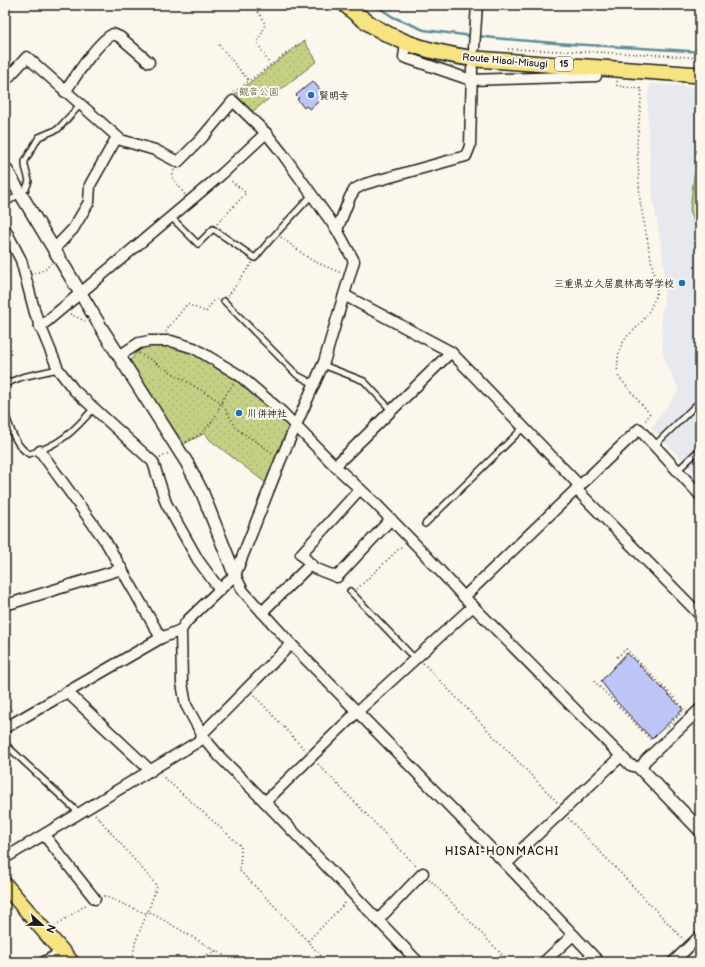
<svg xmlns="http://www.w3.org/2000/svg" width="705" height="967" font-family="'Balsamiq Sans','Klee One',sans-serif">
  <defs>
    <pattern id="park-dots" width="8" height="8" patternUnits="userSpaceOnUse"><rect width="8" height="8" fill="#c4d185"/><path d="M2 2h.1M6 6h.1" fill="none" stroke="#a8b372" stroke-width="1.8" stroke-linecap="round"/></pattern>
  </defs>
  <rect width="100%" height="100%" fill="#fbf7ec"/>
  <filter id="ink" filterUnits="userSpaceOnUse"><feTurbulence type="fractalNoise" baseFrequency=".025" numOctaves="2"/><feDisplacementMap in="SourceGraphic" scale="8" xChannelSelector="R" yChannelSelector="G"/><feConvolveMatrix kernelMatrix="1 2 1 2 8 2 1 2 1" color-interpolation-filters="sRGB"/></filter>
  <g filter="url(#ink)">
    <!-- built -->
    <path fill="#e8e8ef" d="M650,84L700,87V478L651,428L679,390L663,355L661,316L664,299V267L662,249L653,200L648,129V98Z"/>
    <!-- grass -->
    <path fill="#c4d185" stroke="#707650" d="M700,158V239L690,210L694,176Z"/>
    <!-- park -->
    <g fill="url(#park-dots)" stroke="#707650">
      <path d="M304,41L317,61L252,112L235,94Z"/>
      <path d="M168,344L188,349L243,383L290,425V430L267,484L210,440L205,433L182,445L128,363C142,345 145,345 168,344Z"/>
    </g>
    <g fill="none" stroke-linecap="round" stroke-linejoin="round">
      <!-- stream -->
      <g stroke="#5e8e96" stroke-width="2.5">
        <path d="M375,5L393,17L424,30L472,36"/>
        <path d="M477,36C551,45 626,46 700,52"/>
      </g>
    </g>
    <!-- building -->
    <g fill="#bdc5f6" stroke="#1c1c1c">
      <path d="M313,81L325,96L310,109L306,106L304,108L297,99L299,98L296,95Z"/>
      <path d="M627,653L683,709L652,739L616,701L601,681Z"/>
    </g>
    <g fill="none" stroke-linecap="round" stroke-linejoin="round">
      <defs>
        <g id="service">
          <path d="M5,204L26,189L29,181L25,166V161L39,137L58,129L80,105"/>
          <path d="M171,217L198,244L213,229L255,258L271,239L311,196"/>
          <path d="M224,301L297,375L314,384"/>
          <path d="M323,365L364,381L392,411"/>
          <path d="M5,384L22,377L58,369"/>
          <path d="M5,413C10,427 15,446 29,454C60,445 73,432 94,408"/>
          <path d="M654,446L700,401"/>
          <path d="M677,471L700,449"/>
          <path d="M425,524L523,428"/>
          <path d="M350,591L415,659"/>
          <path d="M5,744L80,814"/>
        </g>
        <g id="minor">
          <path d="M406,43L404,57L471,80L596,76L599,66"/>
          <path d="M474,48L477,5"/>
          <path d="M5,81L27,57L121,140L155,150L178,162L201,139L233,101L266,133L282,153L337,230L354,261L324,362L281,459L235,575L187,621L181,630L182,683L186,705L204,738L220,757L265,802L418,962"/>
          <path d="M65,92C76,76 97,42 113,34L120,37L149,62"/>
          <path d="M5,229L21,260L35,313L58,369L74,390L153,462L166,503L198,560L220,590"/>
          <path d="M337,230L350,197L355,189L365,184L466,156L470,146L472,69"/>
          <path d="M54,249L73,229L89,202L90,185L117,137"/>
          <path d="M344,295L451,352L580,486"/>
          <path d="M40,327L222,174L266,133"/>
          <path d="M119,356L139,343L149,341H171L194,348L239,375L281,411L335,466L375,503L419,548L464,597L630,765L640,768L646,760L700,709"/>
          <path d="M40,451L106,542L161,638"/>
          <path d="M335,466L451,352"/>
          <path d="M360,489L301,554L314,568L337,577L391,519"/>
          <path d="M576,489L700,615"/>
          <path d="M235,575L243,591L291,644L506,864L599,962"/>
          <path d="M464,597L639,429L700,495"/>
          <path d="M5,604L12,603L122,569"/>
          <path d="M262,612L311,564"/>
          <path d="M67,692L151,771"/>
          <path d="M5,728L161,638L181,630"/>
          <path d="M202,734L291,644"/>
          <path d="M265,802L357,712L473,606"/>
          <path d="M44,835L95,899"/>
          <path d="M5,858L204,738"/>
          <path d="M506,864L621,756"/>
          <path d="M378,920L423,873"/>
          <path d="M44,962L62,952"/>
          <path d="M544,962L573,935"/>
          <path d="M673,962L700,936"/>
        </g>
        <g id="tertiary">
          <path d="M5,168L102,329L187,463L202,492L235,575"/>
          <path d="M640,768L700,830"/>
        </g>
        <g id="primary">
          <path d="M346,5C383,40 427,52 476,59L700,75"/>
          <path d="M5,885L71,962"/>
        </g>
      </defs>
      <!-- service casing -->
      <use href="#service" stroke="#1c1c1c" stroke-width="8"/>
      <!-- minor casing -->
      <use href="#minor" stroke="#1c1c1c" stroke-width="13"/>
      <!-- tertiary casing -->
      <use href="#tertiary" stroke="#1c1c1c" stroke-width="15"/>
      <!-- primary casing -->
      <use href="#primary" stroke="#1c1c1c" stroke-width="18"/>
      <!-- path -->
      <g stroke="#1c1c1c" stroke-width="1.5" stroke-dasharray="1 3" stroke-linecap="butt">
        <path d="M253,5C266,24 269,21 257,42L270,65"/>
        <path d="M219,45L249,81"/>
        <path d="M508,49L646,54L700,58"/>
        <path d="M617,81V86L642,89L637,142L640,201L657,291C653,305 647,317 637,327C633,332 627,335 624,341C617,351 618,363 617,375L650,414L645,421"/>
        <path d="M234,92L299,44"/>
        <path d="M174,170L172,177L185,195"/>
        <path d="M217,224L246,193L230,180"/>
        <path d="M281,237L311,260L341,273"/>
        <path d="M34,273L45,270L51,263"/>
        <path d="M228,296L252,263"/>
        <path d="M5,301L9,307L5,310"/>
        <path d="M70,314L85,321"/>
        <path d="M5,329L7,333L5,334"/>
        <path d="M166,332C167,328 183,310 187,304L206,312L214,300H218"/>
        <path d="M139,353L221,402L237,429L273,453"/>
        <path d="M186,442L200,434L210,424L217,414L221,402L235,381"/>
        <path d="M160,458L169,453"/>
        <path d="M357,589L403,545"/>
        <path d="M617,657L626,649L685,709"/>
        <path d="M423,663L558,803"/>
        <path d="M594,681L652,741"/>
        <path d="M254,695L306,751"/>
        <path d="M5,699L13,713"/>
        <path d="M665,729L685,709"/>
        <path d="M318,764L416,866"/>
        <path d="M161,775L241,846L240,871L291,923L322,957"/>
        <path d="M95,814L157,886L148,911L223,955L227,962"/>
        <path d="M568,818L684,940"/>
        <path d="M429,879L509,962"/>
        <path d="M104,896L147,914"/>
        <path d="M55,926L87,904"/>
        <path d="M308,941L347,901"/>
        <path d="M200,958L216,951"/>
        <path d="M131,962L136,940L148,911"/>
        <path d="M318,962L322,957L327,962"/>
      </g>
      <!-- service -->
      <use href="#service" stroke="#fbf7ec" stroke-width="5"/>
      <!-- minor -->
      <use href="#minor" stroke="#fbf7ec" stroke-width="10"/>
      <!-- tertiary -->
      <use href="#tertiary" stroke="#fbf7ec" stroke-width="12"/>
      <!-- primary -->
      <use href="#primary" stroke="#f6e381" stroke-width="15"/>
    </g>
  </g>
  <!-- markers -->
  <g fill="#1f6fb2" stroke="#fbf7ec" stroke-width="1.5">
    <circle cx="311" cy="95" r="4"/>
    <circle cx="682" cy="283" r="4"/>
    <circle cx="239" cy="413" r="4"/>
  </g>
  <g text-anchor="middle" stroke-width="4" stroke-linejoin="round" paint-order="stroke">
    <!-- shield labels -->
    <rect fill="#fbf7ec" stroke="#5f5e5a" stroke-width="1" x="555" y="57" width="18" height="14" rx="3"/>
    <g font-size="9" font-weight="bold" fill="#1c1c1c">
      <text x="564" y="67">15</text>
    </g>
    <!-- street labels -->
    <g font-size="10" fill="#1c1c1c" stroke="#fbf7ec">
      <text transform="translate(505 60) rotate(5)" y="4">Route Hisai-Misugi</text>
    </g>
    <!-- park labels -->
    <g font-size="10" fill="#575b41" stroke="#fbf7ec">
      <text x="259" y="95">観音公園</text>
    </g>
    <!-- poi labels -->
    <g font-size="10" font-weight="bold" fill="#1c1c1c" stroke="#fbf7ec" text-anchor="start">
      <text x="319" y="99">賢明寺</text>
      <text x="674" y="287" text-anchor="end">三重県立久居農林高等学校</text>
      <text x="247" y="417">川併神社</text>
    </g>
    <!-- quarter labels -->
    <g font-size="12" letter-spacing="1" fill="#1c1c1c" stroke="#fbf7ec">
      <text x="502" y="855">HISAI-HONMACHI</text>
    </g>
  </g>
  <!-- margin -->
  <rect width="705" height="967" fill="none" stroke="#fbf7ec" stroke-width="20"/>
  <rect x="10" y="10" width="685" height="947" fill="none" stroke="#1c1c1c" stroke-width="1.5" filter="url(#ink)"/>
  <!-- north arrow -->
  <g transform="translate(42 925) rotate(112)" stroke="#fbf7ec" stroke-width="3" paint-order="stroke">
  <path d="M0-3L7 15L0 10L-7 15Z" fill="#1c1c1c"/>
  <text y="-6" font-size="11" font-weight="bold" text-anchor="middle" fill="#1c1c1c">N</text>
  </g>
</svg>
